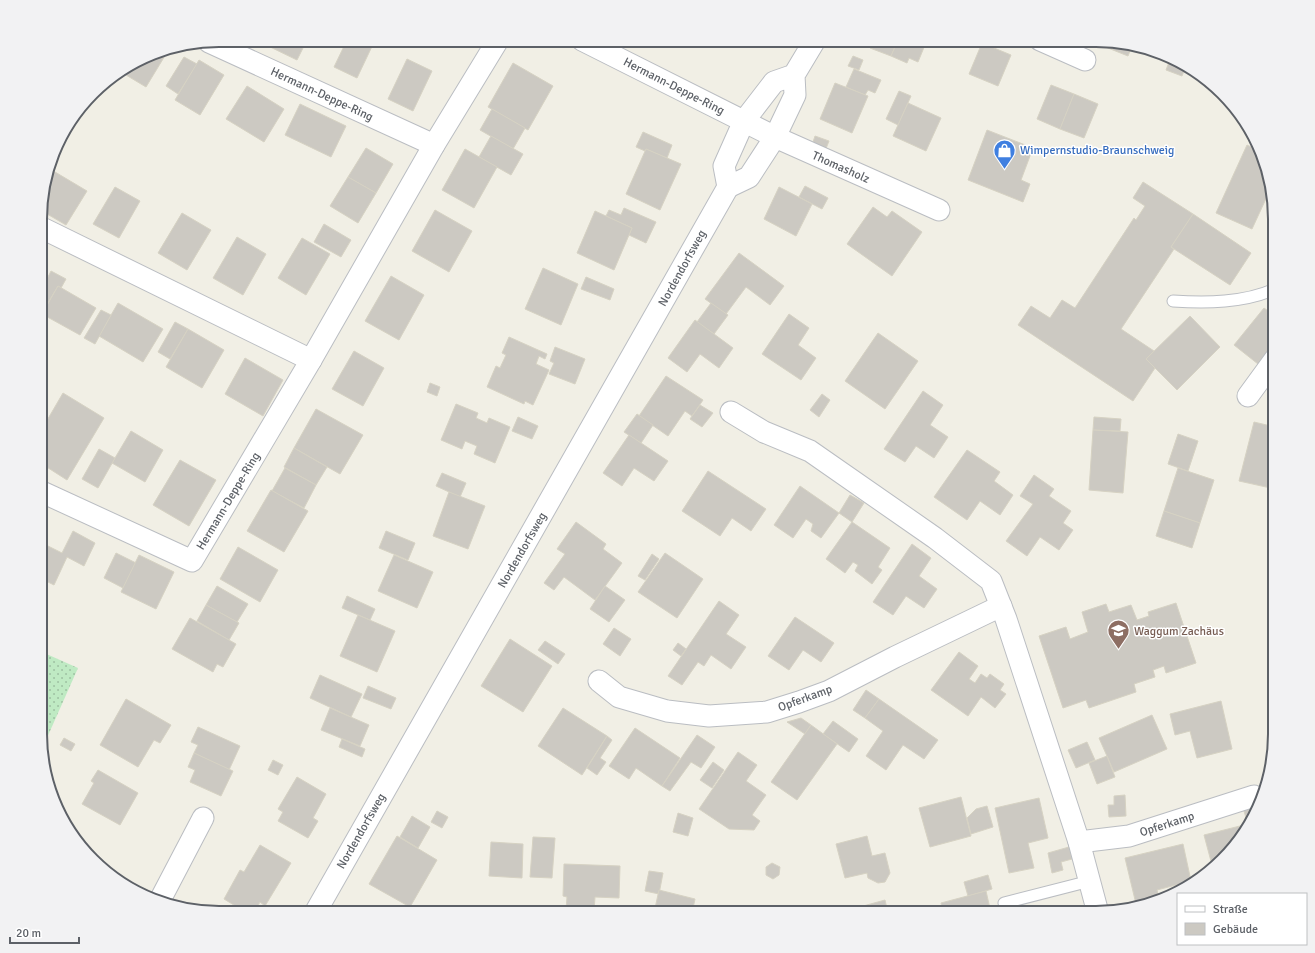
<svg xmlns="http://www.w3.org/2000/svg" width="1315" height="953" font-family="Signika,sans-serif">
  <defs>
    <pattern id="grass-dots" width="8" height="8" patternUnits="userSpaceOnUse"><rect width="8" height="8" fill="#bfeac3"/><path d="M2 2h.1M6 6h.1" fill="none" stroke="#9ec1a2" stroke-width="1.8" stroke-linecap="round"/></pattern>
  </defs>
  <rect width="100%" height="100%" fill="#f1efe5"/>
  <!-- grass -->
  <path fill="url(#grass-dots)" d="M42,652L78,668L42,749Z"/>
  <!-- building -->
  <g fill="#ccc9c2" stroke="#d6d2c3">
    <path d="M263,40H307L297,60L262,43Z"/>
    <path d="M347,40H375L357,78L334,67Z"/>
    <path d="M874,40H898L891,56L870,48Z"/>
    <path d="M898,40H927L918,62L909,58L907,63L891,56Z"/>
    <path d="M1088,40H1108L1132,46L1128,56Z"/>
    <path d="M982,43L1011,55L998,86L969,74Z"/>
    <path d="M162,51L166,54L146,87L121,72L151,54Z"/>
    <path d="M853,56L863,60L859,70L848,66Z"/>
    <path d="M184,57L197,64L178,94L166,86Z"/>
    <path d="M1171,57L1186,66L1182,76L1166,70Z"/>
    <path d="M407,59L432,71L413,111L388,99Z"/>
    <path d="M199,60L224,75L200,115L175,100Z"/>
    <path d="M513,63L553,86L528,130L488,107Z"/>
    <path d="M854,69L881,80L875,93L868,90L865,95L846,87Z"/>
    <path d="M835,83L868,96L852,133L820,119Z"/>
    <path d="M1051,85L1074,94L1060,129L1037,119Z"/>
    <path d="M247,86L284,109L264,142L226,119Z"/>
    <path d="M899,91L911,96L898,125L886,119Z"/>
    <path d="M1074,94L1098,104L1084,138L1060,129Z"/>
    <path d="M908,103L941,118L926,151L893,136Z"/>
    <path d="M300,104L346,126L331,157L285,135Z"/>
    <path d="M492,109L525,128L513,149L480,130Z"/>
    <path d="M987,130L1033,148L1021,180L1030,184L1023,202L968,180Z"/>
    <path d="M643,132L672,145L667,158L646,149L645,151L636,147Z"/>
    <path d="M491,136L523,154L511,175L479,157Z"/>
    <path d="M815,136L829,141L825,151L812,145Z"/>
    <path d="M1247,145L1260,151L1270,190L1252,229L1216,213Z"/>
    <path d="M366,148L393,164L376,193L348,177Z"/>
    <path d="M465,149L497,167L474,208L442,190Z"/>
    <path d="M646,149L681,164L660,210L626,194Z"/>
    <path d="M50,169L87,191L66,225L42,211V196Z"/>
    <path d="M348,177L376,193L358,223L330,206Z"/>
    <path d="M1143,182L1193,214L1171,247L1174,249L1121,329L1154,351L1146,359L1155,368L1133,401L1018,325L1031,306L1050,318L1062,300L1075,308L1134,218L1136,220L1145,206L1133,198Z"/>
    <path d="M805,186L828,198L822,209L799,197Z"/>
    <path d="M115,187L140,201L119,238L93,224Z"/>
    <path d="M779,187L812,204L796,236L764,219Z"/>
    <path d="M873,207L887,217L892,211L922,232L892,276L847,244Z"/>
    <path d="M624,208L656,222L646,243L629,235L632,228L606,216L609,210L621,215Z"/>
    <path d="M435,210L472,231L449,272L412,251Z"/>
    <path d="M595,211L632,228L614,270L577,253Z"/>
    <path d="M182,213L211,230L187,270L158,253Z"/>
    <path d="M1193,214L1251,253L1230,285L1171,247Z"/>
    <path d="M324,224L351,240L341,257L314,242Z"/>
    <path d="M237,237L266,254L243,295L213,278Z"/>
    <path d="M302,238L330,254L306,295L278,278Z"/>
    <path d="M739,253L784,286L770,305L746,287L726,314L705,299Z"/>
    <path d="M543,268L578,284L561,325L525,309Z"/>
    <path d="M51,271L66,279L61,288L58,286L46,306L42,304V289Z"/>
    <path d="M391,276L424,295L399,340L365,321Z"/>
    <path d="M586,277L614,289L610,300L581,289Z"/>
    <path d="M58,286L96,308L80,335L42,314Z"/>
    <path d="M118,303L163,329L143,362L99,336Z"/>
    <path d="M711,303L728,315L714,334L697,322Z"/>
    <path d="M1264,308L1275,316V343L1258,364L1234,345Z"/>
    <path d="M101,310L111,315L95,344L84,338Z"/>
    <path d="M789,314L809,328L798,345L816,358L801,380L762,354Z"/>
    <path d="M1190,316L1220,347L1177,390L1146,359Z"/>
    <path d="M695,320L733,348L719,368L700,354L687,372L668,358Z"/>
    <path d="M175,322L188,329L170,359L158,352Z"/>
    <path d="M188,329L224,350L202,388L166,367Z"/>
    <path d="M878,333L918,361L885,409L845,381Z"/>
    <path d="M509,337L547,354L545,359L539,356L536,364L549,370L533,405L525,401L524,404L487,387L496,366L500,368L506,355L502,353Z"/>
    <path d="M555,347L585,359L575,384L549,374L554,363L550,361Z"/>
    <path d="M354,351L384,368L363,406L332,389Z"/>
    <path d="M245,358L283,380L263,416L225,394Z"/>
    <path d="M666,376L703,400L692,416L685,411L668,436L639,416Z"/>
    <path d="M430,383L440,387L437,396L427,392Z"/>
    <path d="M923,391L943,405L930,425L948,437L934,458L916,446L905,462L884,449Z"/>
    <path d="M63,393L104,418L67,480L42,464V429Z"/>
    <path d="M822,394L830,400L819,417L810,410Z"/>
    <path d="M456,404L478,413L476,418L487,423L489,418L510,427L495,463L474,454L477,446L465,441L462,449L441,440Z"/>
    <path d="M700,405L713,413L702,427L690,419Z"/>
    <path d="M316,409L363,435L340,474L294,448Z"/>
    <path d="M637,414L653,425L641,443L624,432Z"/>
    <path d="M518,417L538,426L532,439L512,431Z"/>
    <path d="M1094,417L1121,419L1120,431L1093,430Z"/>
    <path d="M1254,422L1275,427V489L1239,481Z"/>
    <path d="M1093,430L1128,432L1123,493L1089,490Z"/>
    <path d="M131,431L163,450L145,482L112,463Z"/>
    <path d="M1178,434L1198,441L1188,471L1168,464Z"/>
    <path d="M629,435L668,461L654,481L634,468L622,486L603,473Z"/>
    <path d="M294,448L327,467L316,485L284,467Z"/>
    <path d="M99,449L115,458L98,488L82,479Z"/>
    <path d="M967,450L1000,472L994,481L1013,495L1000,515L980,501L967,520L934,497Z"/>
    <path d="M180,460L216,480L189,526L153,505Z"/>
    <path d="M285,468L316,485L304,508L272,491Z"/>
    <path d="M1178,468L1214,480L1200,523L1164,511Z"/>
    <path d="M708,471L766,509L751,531L732,518L720,536L682,511Z"/>
    <path d="M442,473L466,483L460,497L436,486Z"/>
    <path d="M1034,475L1054,489L1049,496L1071,511L1063,523L1073,530L1059,550L1040,537L1027,556L1006,541L1033,504L1020,496Z"/>
    <path d="M800,486L839,513L821,538L811,531L813,524L806,519L793,538L774,525Z"/>
    <path d="M271,490L308,511L284,552L247,531Z"/>
    <path d="M449,492L485,506L468,549L433,536Z"/>
    <path d="M850,495L864,503L852,522L839,513Z"/>
    <path d="M1164,511L1200,523L1192,548L1156,536Z"/>
    <path d="M576,522L606,544L603,549L622,563L595,600L564,577L554,590L544,583L565,554L557,549Z"/>
    <path d="M852,522L890,548L878,567L882,570L872,584L855,571L858,565L853,562L845,573L826,559Z"/>
    <path d="M73,531L95,543L84,566L67,557L54,585L42,579V560L48,546L62,553Z"/>
    <path d="M386,531L415,543L408,560L379,548Z"/>
    <path d="M912,544L931,558L919,576L937,589L924,608L906,596L893,615L873,602Z"/>
    <path d="M238,547L278,570L260,602L220,579Z"/>
    <path d="M116,553L136,563L123,588L104,578Z"/>
    <path d="M665,553L703,579L677,618L638,592Z"/>
    <path d="M652,554L659,559L645,580L638,576Z"/>
    <path d="M139,555L174,572L156,609L121,592Z"/>
    <path d="M394,555L433,572L417,608L378,591Z"/>
    <path d="M217,586L248,604L237,622L206,605Z"/>
    <path d="M605,586L625,600L609,622L590,609Z"/>
    <path d="M347,596L375,609L370,620L342,608Z"/>
    <path d="M719,601L739,615L726,634L746,647L731,669L711,655L704,666L698,662L682,685L668,676Z"/>
    <path d="M1176,603L1196,663L1166,673L1164,666L1153,670L1155,677L1134,684L1136,692L1089,708L1086,700L1063,708L1039,636L1066,627L1070,639L1088,632L1082,612L1106,604L1109,612L1131,605L1137,620L1149,616L1148,612Z"/>
    <path d="M206,605L239,623L229,640L197,621Z"/>
    <path d="M358,615L395,631L377,672L340,656Z"/>
    <path d="M795,617L834,643L821,662L803,650L789,670L768,656Z"/>
    <path d="M190,618L236,644L223,667L217,664L213,672L172,649Z"/>
    <path d="M614,628L631,639L620,656L603,644Z"/>
    <path d="M510,639L552,666L523,712L481,686Z"/>
    <path d="M545,641L565,654L558,664L538,650Z"/>
    <path d="M678,643L686,649L681,656L673,650Z"/>
    <path d="M959,652L978,666L969,679L975,683L981,674L987,678L990,674L1004,684L1000,690L1006,694L995,708L981,697L968,716L931,690Z"/>
    <path d="M320,675L362,694L351,717L310,698Z"/>
    <path d="M368,686L396,698L391,709L363,698Z"/>
    <path d="M866,690L879,699L865,718L853,710Z"/>
    <path d="M126,699L171,725L160,743L154,740L138,767L100,745Z"/>
    <path d="M879,699L938,740L924,759L903,745L886,770L866,756L883,731L865,718Z"/>
    <path d="M1221,701L1232,749L1197,758L1190,731L1175,735L1170,714Z"/>
    <path d="M330,708L369,725L360,746L321,730Z"/>
    <path d="M563,708L607,736L582,775L538,746Z"/>
    <path d="M1152,715L1167,749L1114,772L1099,738Z"/>
    <path d="M801,718L811,725L805,734L787,722Z"/>
    <path d="M833,721L858,739L849,752L823,734Z"/>
    <path d="M811,725L837,744L797,800L771,782Z"/>
    <path d="M198,727L240,746L229,770L194,753L198,745L191,742Z"/>
    <path d="M635,728L680,758L662,786L636,768L629,779L609,766Z"/>
    <path d="M697,735L715,747L701,768L691,762L670,791L662,786Z"/>
    <path d="M607,736L612,740L600,758L606,762L597,775L587,768Z"/>
    <path d="M64,738L75,744L71,751L60,745Z"/>
    <path d="M342,739L365,749L362,757L339,747Z"/>
    <path d="M1087,742L1095,760L1076,768L1068,750Z"/>
    <path d="M738,752L757,765L746,781L766,795L752,815L760,821L754,830L729,829L699,809Z"/>
    <path d="M194,753L233,771L221,796L190,782L195,770L188,767Z"/>
    <path d="M1107,756L1115,777L1097,784L1089,763Z"/>
    <path d="M273,760L283,765L278,775L268,770Z"/>
    <path d="M713,762L724,770L712,788L700,780Z"/>
    <path d="M98,770L138,793L120,825L82,804L94,783L91,781Z"/>
    <path d="M297,777L326,794L313,818L318,821L308,838L278,821L283,812L278,809Z"/>
    <path d="M1125,795L1126,816L1109,817L1108,805H1114V796Z"/>
    <path d="M961,797L971,836L930,847L919,808Z"/>
    <path d="M1039,798L1048,838L1028,843L1034,868L1009,873L995,808Z"/>
    <path d="M987,806L993,827L971,834L967,818L976,809Z"/>
    <path d="M1257,807L1248,825L1244,811Z"/>
    <path d="M437,811L448,817L442,828L431,822Z"/>
    <path d="M678,813L693,818L688,836L673,832Z"/>
    <path d="M412,816L430,827L418,848L400,837Z"/>
    <path d="M1248,824L1238,843L1212,865L1204,835Z"/>
    <path d="M397,836L437,860L410,907L369,884Z"/>
    <path d="M867,836L872,856L885,853L890,873L885,882L878,883L868,878L867,873L845,878L836,844Z"/>
    <path d="M533,837L555,838L552,878L530,877Z"/>
    <path d="M491,842L523,844L522,878L489,876Z"/>
    <path d="M1183,844L1191,881L1157,890L1159,898L1136,904L1125,858Z"/>
    <path d="M260,845L291,863L265,906L260,902L254,913H247L224,899L240,870L244,872Z"/>
    <path d="M1069,847L1072,859L1061,862L1063,870L1052,873L1048,853Z"/>
    <path d="M772,863L780,867L779,875L773,879L766,875V867Z"/>
    <path d="M564,864L620,866L619,898L595,897L594,911L566,910L567,897L563,896Z"/>
    <path d="M649,871L663,873L659,894L645,891Z"/>
    <path d="M988,875L992,889L968,896L964,882Z"/>
    <path d="M659,890L695,899L692,913H654Z"/>
    <path d="M986,891L991,913H935L943,911L941,903Z"/>
    <path d="M885,900L888,913H857L856,908Z"/>
    <path d="M1062,906L1063,913H1032Z"/>
  </g>
  <g fill="none" stroke-linecap="round" stroke-linejoin="round">
    <defs>
      <g id="lane">
        <path d="M1173,301C1206,303 1244,303 1275,289"/>
        <path d="M1004,903L1090,881"/>
      </g>
      <g id="street">
        <path d="M582,40L775,137L939,210"/>
        <path d="M1040,40L1085,60"/>
        <path d="M209,42L434,145"/>
        <path d="M794,75L774,82L744,121L724,166L728,187L749,177L775,137L795,95L794,75L815,40"/>
        <path d="M42,228L311,360"/>
        <path d="M1248,396L1275,359"/>
        <path d="M731,412L764,432L810,451L935,538L991,581L1006,619L1079,842L1098,913"/>
        <path d="M42,492L192,561L311,360L434,145L498,40"/>
        <path d="M599,681L619,697L667,711L709,716L767,712L799,702L829,691L895,657L1001,606"/>
        <path d="M1079,842L1129,836L1254,796"/>
        <path d="M159,902L203,818"/>
        <path d="M315,913L728,187"/>
      </g>
    </defs>
    <!-- lane casing -->
    <use href="#lane" stroke="#babdc2" stroke-width="13"/>
    <!-- street casing -->
    <use href="#street" stroke="#babdc2" stroke-width="23"/>
    <!-- lane -->
    <use href="#lane" stroke="#fff" stroke-width="11"/>
    <!-- street -->
    <use href="#street" stroke="#fff" stroke-width="21"/>
  </g>
  <!-- icons -->
  <defs>
    <symbol id="shop-pin" viewBox="-11 -11 22 30"><path d="M0 17L-7.5 6A9.5 9.5 0 1 1 7.5 6Z" fill="#3f7fe0" stroke="#fff"/><path d="M-5-2.5h2.3a2.7 3.5 0 0 1 5.4 0H5L5.5 6h-11ZM-1.5-2.5h3a1.5 2.3 0 0 0-3 0Z" fill="#fff"/></symbol>
    <symbol id="school-pin" viewBox="-11 -11 22 30"><path d="M0 17L-7.5 6A9.5 9.5 0 1 1 7.5 6Z" fill="#8d6e63" stroke="#fff"/><path d="M0-5L7-2L0 1L-7-2ZM-4 1L0 2.5L4 1V4Q0 6-4 4Z" fill="#fff"/></symbol>
  </defs>
  <g fill-rule="evenodd">
    <use href="#shop-pin" x="992" y="138" width="25" height="34"/>
    <use href="#school-pin" x="1106" y="618" width="25" height="34"/>
  </g>
  <g text-anchor="middle" stroke-width="3" stroke-linejoin="round" paint-order="stroke">
    <!-- street labels -->
    <g font-size="12" fill="#5d6167" stroke="#fff">
      <text transform="translate(674 86) rotate(27)" y="4">Hermann-Deppe-Ring</text>
      <text transform="translate(322 94) rotate(25)" y="4">Hermann-Deppe-Ring</text>
      <text transform="translate(841 167) rotate(24)" y="4">Thomasholz</text>
      <text transform="translate(682 268) rotate(-61)" y="4">Nordendorfsweg</text>
      <text transform="translate(228 501) rotate(-59)" y="4">Hermann-Deppe-Ring</text>
      <text transform="translate(522 550) rotate(-60)" y="4">Nordendorfsweg</text>
      <text transform="translate(805 698) rotate(-20)" y="4">Opferkamp</text>
      <text transform="translate(1167 824) rotate(-18)" y="4">Opferkamp</text>
      <text transform="translate(361 831) rotate(-60)" y="4">Nordendorfsweg</text>
    </g>
    <!-- shop labels -->
    <g font-size="12" fill="#366cbe" stroke="#fff" text-anchor="start">
      <text x="1020" y="154">Wimpernstudio-Braunschweig</text>
    </g>
    <!-- education labels -->
    <g font-size="12" fill="#785e54" stroke="#fff" text-anchor="start">
      <text x="1134" y="635">Waggum Zachäus</text>
    </g>
  </g>
  <!-- crop -->
  <path d="M0 0H1315V953H0ZM219 47H1096A172 172 0 0 1 1268 219V734A172 172 0 0 1 1096 906H219A172 172 0 0 1 47 734V219A172 172 0 0 1 219 47Z" fill="#f2f2f3" fill-rule="evenodd"/>
  <path fill="none" stroke="#5d6167" stroke-width="2" d="M219 47H1096A172 172 0 0 1 1268 219V734A172 172 0 0 1 1096 906H219A172 172 0 0 1 47 734V219A172 172 0 0 1 219 47Z"/>
  <!-- legend -->
  <rect x="1177" y="893" width="130" height="52" fill="#ffffff" stroke="#bec0c2"/>
  <rect x="1185" y="906" width="20" height="6" fill="#ffffff" stroke="#bec0c2"/>
  <text x="1213" y="913" font-size="12" fill="#5d6167">Straße</text>
  <rect x="1185" y="923" width="20" height="12" fill="#ccc9c2" stroke="#bec0c2"/>
  <text x="1213" y="933" font-size="12" fill="#5d6167">Gebäude</text>
  <!-- scale -->
  <path d="M10 937v6h69v-6" fill="none" stroke="#5d6167" stroke-width="2"/>
  <text x="16" y="937" font-size="12" fill="#5d6167" stroke="#ffffff" stroke-width="3" paint-order="stroke">20 m</text>
</svg>
